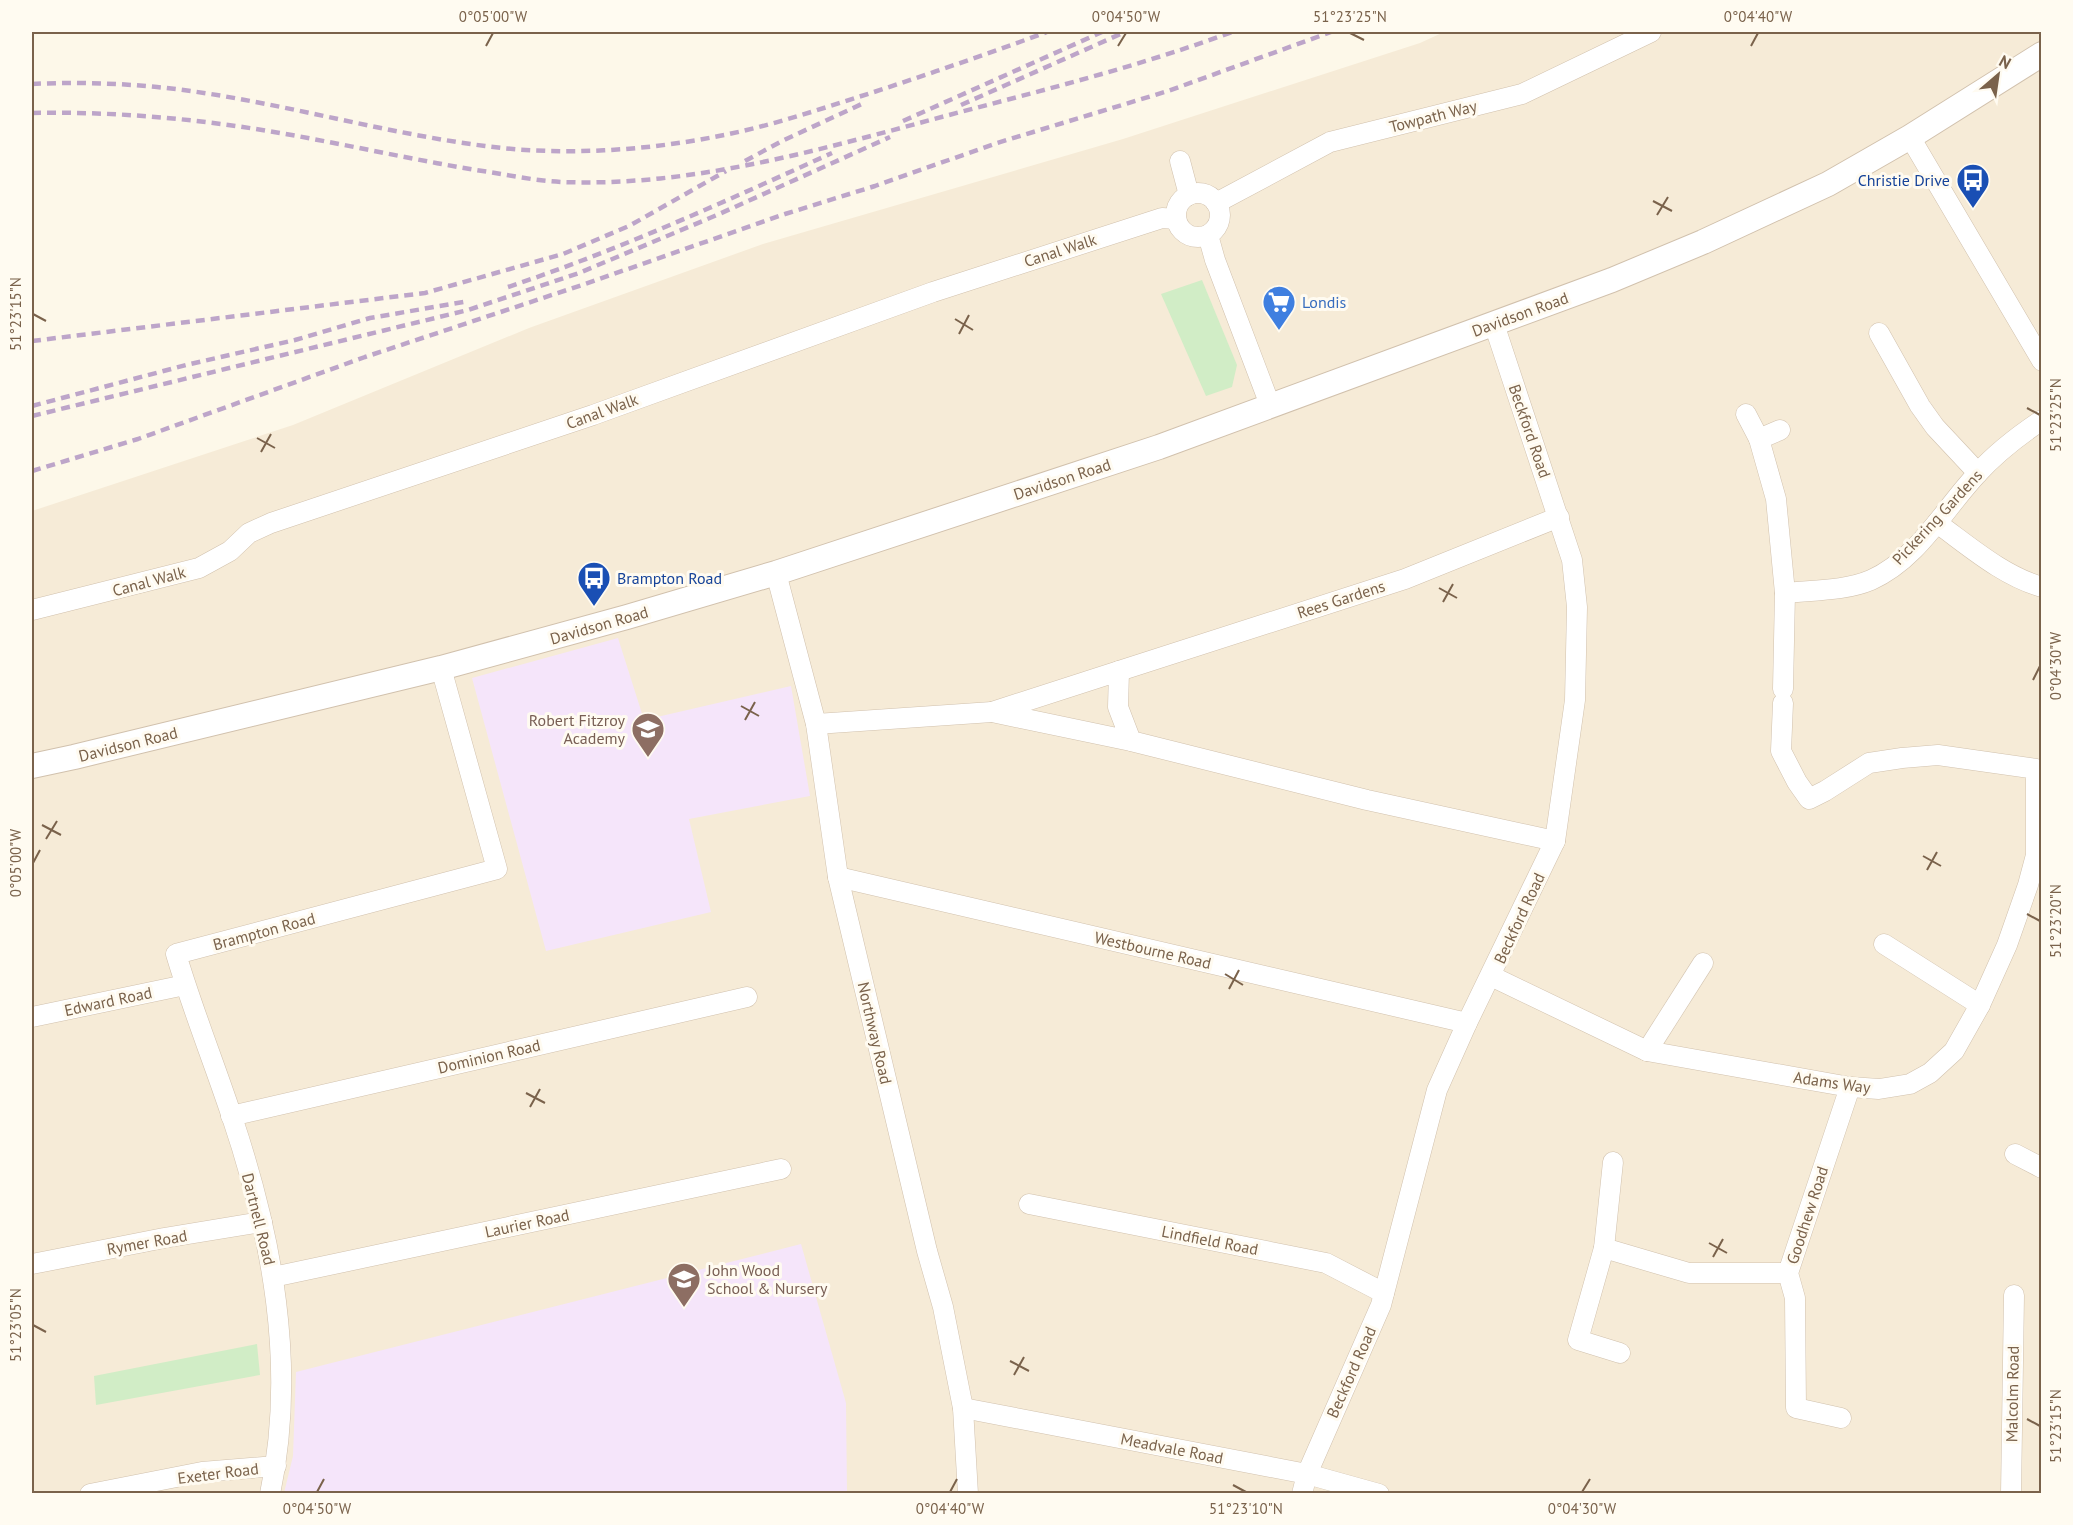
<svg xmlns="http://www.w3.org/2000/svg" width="2073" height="1525" font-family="'PT Sans',sans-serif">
  <rect width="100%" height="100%" fill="#fdf8e9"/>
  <!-- residential -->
  <path fill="#f6ebd7" d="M1444,32H2041V1493H32V511L293,425L529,328L763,244L1123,139L1420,43Z"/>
  <!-- education -->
  <g fill="#f5e5fa">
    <path d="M618,638L644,720L791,686L810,796L689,819L711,912L546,951L472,678Z"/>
    <path d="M801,1244L846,1403L847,1493H284L293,1456L296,1372Z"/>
  </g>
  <!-- green -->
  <g fill="#d1edc6">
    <path d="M1202,280L1237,365L1232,387L1206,396L1161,294Z"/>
    <path d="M257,1344L260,1375L96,1405L94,1376Z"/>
  </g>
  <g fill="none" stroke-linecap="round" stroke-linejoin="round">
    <defs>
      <g id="minor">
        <path d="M1910,137L2042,361"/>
        <path d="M1180,161L1189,195"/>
        <circle cx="1198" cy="215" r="22"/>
        <path d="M1216,203L1330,142L1522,94L1651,32"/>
        <path d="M1208,235L1215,260L1270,405"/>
        <path d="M1879,333L1920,406L1935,427L1978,473"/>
        <path d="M1746,414L1759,439"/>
        <path d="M1780,430L1759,439L1776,499L1785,593C1814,590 1845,591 1871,580C1918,559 1944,509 1978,473C1997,452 2018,436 2042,420"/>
        <path d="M1937,523C1969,546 2003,576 2042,587"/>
        <path d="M776,573L816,724L838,877L927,1251L943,1307L963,1408L968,1494"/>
        <path d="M32,610L199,568L230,551L249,533L271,523L593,415L933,292L1162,218L1176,219"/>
        <path d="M1119,671L1405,579L1559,517"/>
        <path d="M1783,689L1785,593"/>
        <path d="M816,724L992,712"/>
        <path d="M1131,741L1118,707L1119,671L992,712L1131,741L1367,800L1555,841"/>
        <path d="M838,877L1467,1023"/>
        <path d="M1884,944L1980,1005"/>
        <path d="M1491,976L1647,1051L1850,1087L1879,1089L1910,1084L1930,1073L1954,1051L1980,1005L2007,945L2028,885L2036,855V769L1938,755L1902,758L1869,763L1825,791L1809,799L1797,782L1781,751L1783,703"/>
        <path d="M32,1017L185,985"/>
        <path d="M1647,1051L1703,963"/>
        <path d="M231,1116L747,997"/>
        <path d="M2015,1154L2042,1168"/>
        <path d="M1029,1204L1326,1263L1384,1293"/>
        <path d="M1604,1248L1613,1162"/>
        <path d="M32,1264L164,1238L262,1222"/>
        <path d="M273,1277L781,1169"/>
        <path d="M1620,1353L1578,1340L1604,1248L1689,1273H1788"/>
        <path d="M963,1408L1307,1474L1379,1494"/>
        <path d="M1841,1418L1796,1408L1795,1298L1788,1273L1850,1087"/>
        <path d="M90,1494L202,1472L276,1466"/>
        <path d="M270,1494C297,1366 272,1235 231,1114C213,1060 192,1008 176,954L497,869L441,668"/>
        <path d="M1302,1494L1307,1474L1381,1305L1437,1090L1467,1023L1555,841L1575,700L1577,607L1572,560L1494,324"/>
        <path d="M2011,1494L2014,1295"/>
      </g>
      <path id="tertiary" d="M32,766L74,757L441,668L627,617L776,573L1159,447L1612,280L1703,242L1828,184L1910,137L2042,54"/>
    </defs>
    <!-- minor casing -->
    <use href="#minor" stroke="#d1c1ad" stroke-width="21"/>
    <!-- tertiary casing -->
    <use href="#tertiary" stroke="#d1c1ad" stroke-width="26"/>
    <!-- minor -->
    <use href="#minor" stroke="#fff" stroke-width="20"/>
    <!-- tertiary -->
    <use href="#tertiary" stroke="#fff" stroke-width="24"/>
    <!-- rail -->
    <g stroke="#bda5c9" stroke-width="4.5" stroke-dasharray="9 6" stroke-linecap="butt">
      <path d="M32,84C73,82 115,83 157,87C267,98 375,132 485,146C560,156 645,151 719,136C772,126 823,108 874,92C932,73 990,53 1047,32"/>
      <path d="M961,105L1125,32"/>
      <path d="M32,113C126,111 220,121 313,139C372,150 430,163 489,172C513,176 538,181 562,182C694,187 822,149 949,115C1044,90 1140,66 1232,32"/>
      <path d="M903,121L1102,32"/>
      <path d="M745,161L782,141L866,102"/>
      <path d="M508,287C619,250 726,201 832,153"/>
      <path d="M32,341L425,293L563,254L629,226L726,171"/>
      <path d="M32,406L186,365L295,340L370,318L469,301"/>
      <path d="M32,416L468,310L579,273L717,215L890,137"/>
      <path d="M32,471L138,439L365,357L585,284L785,214L875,186L997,143L1168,91L1331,32"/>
    </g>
  </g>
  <!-- ticks -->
  <path fill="none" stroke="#7a624b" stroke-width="2" d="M1350,33L1364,40M486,46L493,33M1118,46L1126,33M1751,46L1758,33M1653,201L1672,211M1657,215L1668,197M33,314L46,321M955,319L973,330M959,334L969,315M2027,408L2040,415M257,438L275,448M261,452L271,434M1439,588L1457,598M1443,602L1453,584M2033,680L2040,666M741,706L759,716M745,720L755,702M42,825L61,835M46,839L57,821M1923,856L1941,866M33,863L40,850M1927,870L1937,852M2027,914L2040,921M1225,974L1243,985M1229,989L1239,970M526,1093L545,1103M530,1107L540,1089M1709,1243L1727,1253M1713,1257L1723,1239M33,1325L46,1332M1010,1361L1029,1371M1014,1375L1024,1357M2027,1419L2040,1426M1233,1485L1246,1492M317,1492L324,1479M950,1492L957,1479M1582,1492L1590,1479"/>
  <!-- icons -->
  <defs>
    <symbol id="bus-pin" viewBox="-11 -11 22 30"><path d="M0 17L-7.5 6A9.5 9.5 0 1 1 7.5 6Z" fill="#1a4fb4" stroke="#fffbf1"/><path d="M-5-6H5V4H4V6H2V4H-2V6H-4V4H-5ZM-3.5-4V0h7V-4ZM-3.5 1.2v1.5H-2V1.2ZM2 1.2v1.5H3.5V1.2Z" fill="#fff"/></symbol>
    <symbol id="supermarket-pin" viewBox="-11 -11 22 30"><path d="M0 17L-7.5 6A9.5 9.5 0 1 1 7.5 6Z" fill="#3f7fe0" stroke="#fffbf1"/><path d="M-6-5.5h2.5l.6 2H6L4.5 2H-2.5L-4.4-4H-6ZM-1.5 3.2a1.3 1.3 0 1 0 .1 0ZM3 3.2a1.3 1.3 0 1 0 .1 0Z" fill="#fff"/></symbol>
    <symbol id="school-pin" viewBox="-11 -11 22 30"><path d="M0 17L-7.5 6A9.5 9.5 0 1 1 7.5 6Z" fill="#8d6e63" stroke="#fffbf1"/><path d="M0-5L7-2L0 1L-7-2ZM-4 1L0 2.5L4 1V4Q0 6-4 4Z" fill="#fff"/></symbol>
  </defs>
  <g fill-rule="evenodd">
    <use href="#bus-pin" x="1954" y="161" width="38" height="52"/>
    <use href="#supermarket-pin" x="1260" y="283" width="38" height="52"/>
    <use href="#bus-pin" x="575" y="559" width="38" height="52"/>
    <use href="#school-pin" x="629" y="710" width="38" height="52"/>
    <use href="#school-pin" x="665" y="1260" width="38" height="52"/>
  </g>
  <g text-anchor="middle" stroke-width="6" stroke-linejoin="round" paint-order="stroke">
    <!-- street labels -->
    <g font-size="16" fill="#7a624b" stroke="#fffbf1">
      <text transform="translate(1433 116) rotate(-14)" y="6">Towpath Way</text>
      <text transform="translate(1060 250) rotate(-18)" y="6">Canal Walk</text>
      <text transform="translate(1520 314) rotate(-20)" y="6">Davidson Road</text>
      <text transform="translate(602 411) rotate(-20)" y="6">Canal Walk</text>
      <text transform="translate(1530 431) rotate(71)" y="6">Beckford Road</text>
      <text transform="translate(1062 479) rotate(-18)" y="6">Davidson Road</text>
      <text transform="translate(1937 517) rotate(-47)" y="6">Pickering Gardens</text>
      <text transform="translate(149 581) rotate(-15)" y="6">Canal Walk</text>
      <text transform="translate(1341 599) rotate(-18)" y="6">Rees Gardens</text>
      <text transform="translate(599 625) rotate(-16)" y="6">Davidson Road</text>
      <text transform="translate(128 744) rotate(-14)" y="6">Davidson Road</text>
      <text transform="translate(1519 918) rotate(-65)" y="6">Beckford Road</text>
      <text transform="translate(264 931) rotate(-15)" y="6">Brampton Road</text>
      <text transform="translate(1153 950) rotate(13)" y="6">Westbourne Road</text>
      <text transform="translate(108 1001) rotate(-12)" y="6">Edward Road</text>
      <text transform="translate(875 1033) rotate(77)" y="6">Northway Road</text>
      <text transform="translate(489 1056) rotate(-13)" y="6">Dominion Road</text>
      <text transform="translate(1832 1082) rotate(8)" y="6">Adams Way</text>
      <text transform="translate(1807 1215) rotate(-72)" y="6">Goodhew Road</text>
      <text transform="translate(259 1219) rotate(76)" y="6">Dartnell Road</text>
      <text transform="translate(527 1223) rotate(-12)" y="6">Laurier Road</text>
      <text transform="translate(1210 1240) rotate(11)" y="6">Lindfield Road</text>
      <text transform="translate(147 1242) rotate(-10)" y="6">Rymer Road</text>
      <text transform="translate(1351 1372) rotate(-66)" y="6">Beckford Road</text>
      <text transform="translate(2012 1394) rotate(-89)" y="6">Malcolm Road</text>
      <text transform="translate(1172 1448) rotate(11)" y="6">Meadvale Road</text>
      <text transform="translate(218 1473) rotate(-7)" y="6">Exeter Road</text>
    </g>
    <!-- transit labels -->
    <g font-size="16" fill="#164399" stroke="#fffbf1" text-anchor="end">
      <text x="1950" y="186">Christie Drive</text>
      <text x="617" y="584" text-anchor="start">Brampton Road</text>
    </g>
    <!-- shop labels -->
    <g font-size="16" fill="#366cbe" stroke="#fffbf1" text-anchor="start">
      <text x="1302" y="308">Londis</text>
    </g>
    <!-- education labels -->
    <g font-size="16" fill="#785e54" stroke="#fffbf1" text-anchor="end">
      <text x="625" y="726">Robert Fitzroy<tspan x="625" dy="18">Academy</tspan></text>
      <text x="707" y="1276" text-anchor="start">John Wood<tspan x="707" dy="18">School &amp; Nursery</tspan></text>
    </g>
  </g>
  <!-- border -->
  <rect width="2073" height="1525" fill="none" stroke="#fffbf1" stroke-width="66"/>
  <!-- north arrow -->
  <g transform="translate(1998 75) rotate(29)" stroke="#fffbf1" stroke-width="4.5" paint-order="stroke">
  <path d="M0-4.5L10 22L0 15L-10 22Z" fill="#7a624b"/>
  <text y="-9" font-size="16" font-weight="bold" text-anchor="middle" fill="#7a624b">N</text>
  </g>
  <rect x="33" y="33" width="2007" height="1459" fill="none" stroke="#7a624b" stroke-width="2"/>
  <g font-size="15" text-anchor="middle" fill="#7a624b">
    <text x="493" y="22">0°05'00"W</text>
    <text x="1126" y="22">0°04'50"W</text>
    <text x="1350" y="22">51°23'25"N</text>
    <text x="1758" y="22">0°04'40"W</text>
    <text transform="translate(16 314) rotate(-90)" y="5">51°23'15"N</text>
    <text transform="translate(2056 415) rotate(-90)" y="5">51°23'25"N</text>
    <text transform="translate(2056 666) rotate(-90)" y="5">0°04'30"W</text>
    <text transform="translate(16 863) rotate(-90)" y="5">0°05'00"W</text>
    <text transform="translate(2056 921) rotate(-90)" y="5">51°23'20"N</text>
    <text transform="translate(16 1325) rotate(-90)" y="5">51°23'05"N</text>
    <text transform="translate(2056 1426) rotate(-90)" y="5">51°23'15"N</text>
    <text x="317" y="1514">0°04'50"W</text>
    <text x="950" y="1514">0°04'40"W</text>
    <text x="1246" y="1514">51°23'10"N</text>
    <text x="1582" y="1514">0°04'30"W</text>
  </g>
</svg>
